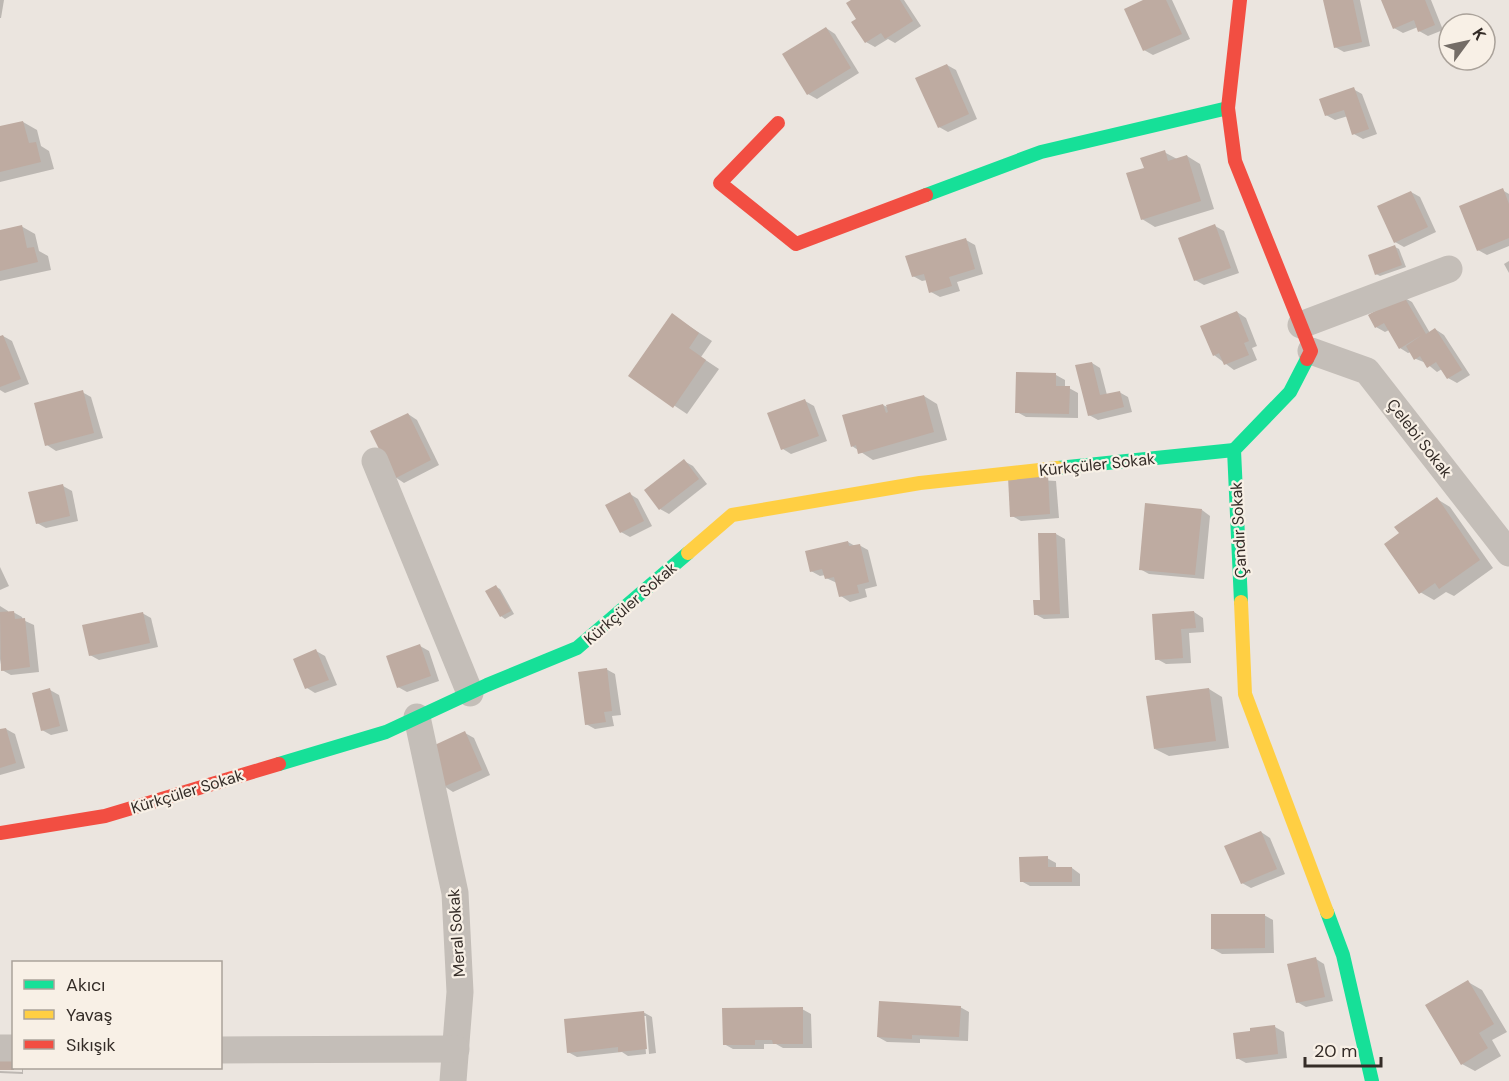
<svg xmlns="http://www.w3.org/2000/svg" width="1509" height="1081" font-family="'DM Sans',sans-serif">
  <rect width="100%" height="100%" fill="#ebe5df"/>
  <!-- shadow -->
  <g fill="#0003">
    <path d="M0,0H4L1,18H0Z"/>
    <path d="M854,0H904L921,26L895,43L888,39L875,47L866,42Z"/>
    <path d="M1147,0H1172L1190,39L1153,55L1144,50Z"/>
    <path d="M1325,0H1360L1370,46L1344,52L1335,47Z"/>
    <path d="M1383,0H1431L1443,30L1428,36L1419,31L1418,27L1403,33L1394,28Z"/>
    <path d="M826,28L835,34L859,73L817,99L808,94Z"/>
    <path d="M947,65L956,70L977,119L948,132L939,127Z"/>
    <path d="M1353,89L1362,94L1377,134L1363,139L1354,134L1348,116L1335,120L1326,115Z"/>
    <path d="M23,122L37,130L41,146L49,151L54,169L0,182V128Z"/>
    <path d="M1164,152L1177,159L1187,156L1200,164L1214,209L1155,227L1142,219L1145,169Z"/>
    <path d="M1502,190L1509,194V246L1487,255L1478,250Z"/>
    <path d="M1411,192L1420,197L1436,232L1404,247L1395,242Z"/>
    <path d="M21,226L35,234L39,251L48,256L51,270L0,281V231Z"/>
    <path d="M1215,226L1224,231L1239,273L1204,285L1195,280Z"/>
    <path d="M966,240L975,245L983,274L957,282L960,291L940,297L931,292L927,280L922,281L913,276Z"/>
    <path d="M1395,247L1399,249L1406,267L1380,276L1376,274Z"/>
    <path d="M1509,261V273L1504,264Z"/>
    <path d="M1403,297L1412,302L1430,333L1435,329L1444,335L1470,375L1457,383L1448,378L1442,369L1437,372L1426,363L1416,359L1411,352L1408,353L1400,348L1389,330L1385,332L1376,327Z"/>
    <path d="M1237,312L1246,318L1257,346L1252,348L1257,360L1234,370L1214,355Z"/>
    <path d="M672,315L712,341L701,357L719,369L687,414L630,376Z"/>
    <path d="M3,336L12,341L29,384L5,393L0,390V337Z"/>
    <path d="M1092,363L1100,368L1107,395L1119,392L1128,397L1132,412L1098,420L1089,415Z"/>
    <path d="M1056,375L1065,380V388H1069L1078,393V418L1026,417L1017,412Z"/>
    <path d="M82,392L91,397L103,438L56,451L47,445Z"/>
    <path d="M924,396L937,404L947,440L873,460L852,446L883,405L889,408Z"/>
    <path d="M805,401L814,406L827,441L791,454L783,449Z"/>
    <path d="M408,414L417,420L439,465L404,483L395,477Z"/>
    <path d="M684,461L693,466L707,484L669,514L660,509Z"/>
    <path d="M1009,478L1056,481L1059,518L1021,521L1012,516Z"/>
    <path d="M63,486L72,491L78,521L46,528L37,523Z"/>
    <path d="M630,494L638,499L652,526L630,537L621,532Z"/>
    <path d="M1437,499L1450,507L1493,568L1454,596L1446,592L1434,600L1420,592L1401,533Z"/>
    <path d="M1202,510L1210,516L1204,579L1149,574L1140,569Z"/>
    <path d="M1056,534L1065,539L1069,618L1044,619L1035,614L1042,601L1039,535Z"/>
    <path d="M848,542L855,546L859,545L868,550L877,586L865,589L867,597L850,602L841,596L837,583L826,578L825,575L820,576L811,571Z"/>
    <path d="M0,567L9,586L0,590Z"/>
    <path d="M496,587L500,589L514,614L505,619L501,616Z"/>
    <path d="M0,606L8,611V613L13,612L22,617L23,620L34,625L39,672L11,675L2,670L0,659Z"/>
    <path d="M1194,612L1203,618L1204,632L1189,633L1191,663L1166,664L1157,659Z"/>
    <path d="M142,613L151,618L158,647L99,660L90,655Z"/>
    <path d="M420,646L429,651L439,681L407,692L398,687Z"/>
    <path d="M316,651L325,656L337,685L315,693L307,688Z"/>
    <path d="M606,669L615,674L621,715L612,716L614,726L595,729L586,724Z"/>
    <path d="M1209,689L1222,697L1229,748L1169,756L1155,749Z"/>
    <path d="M50,690L59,695L68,731L51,735L42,730Z"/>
    <path d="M6,729L15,734L25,768L0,775V731Z"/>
    <path d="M465,733L474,738L490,775L453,792L444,786Z"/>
    <path d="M1261,832L1270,838L1285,874L1251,888L1242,883Z"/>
    <path d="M1047,858L1056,863V869L1072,868L1080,874V886H1030L1021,881Z"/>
    <path d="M1264,915L1273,920L1274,953L1222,954L1213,949Z"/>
    <path d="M1316,959L1324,964L1333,1001L1306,1007L1297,1002Z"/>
    <path d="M1468,982L1482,990L1507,1032L1492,1040L1501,1056L1475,1071L1462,1064Z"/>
    <path d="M960,1007L969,1012L968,1041L920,1039V1043L887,1042L878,1037Z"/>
    <path d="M802,1009L811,1014L812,1048H783L776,1044H764V1049H733L724,1044Z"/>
    <path d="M643,1012L652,1017L656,1053L649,1054L646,1016H643L646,1054L628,1056L622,1052L577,1057L568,1052Z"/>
    <path d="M1275,1027L1284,1032L1287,1058L1246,1063L1237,1058Z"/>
    <path d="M0,1068H23V1074L0,1073V1071L22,1072V1069Z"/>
  </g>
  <!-- building -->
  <g fill="#beaba1">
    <path d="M851,0H900L913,21L885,39L881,33L865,43L851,22L856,19L846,3Z"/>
    <path d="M1143,0H1166L1182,34L1143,51L1124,9Z"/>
    <path d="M1323,0H1353L1362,42L1334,48Z"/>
    <path d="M1381,0H1425L1435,25L1418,32L1414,20L1393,29Z"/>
    <path d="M826,27L851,68L807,95L782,54Z"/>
    <path d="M947,64L969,114L938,128L915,78Z"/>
    <path d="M1354,87L1369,129L1352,135L1344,110L1325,116L1319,99Z"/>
    <path d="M23,121L29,143L36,142L41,162L0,172V126Z"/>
    <path d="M1165,150L1168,161L1187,155L1201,201L1141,220L1126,173L1144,168L1140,158Z"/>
    <path d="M1503,188L1509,204V238L1477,251L1459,206Z"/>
    <path d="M1411,191L1428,227L1394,243L1377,206Z"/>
    <path d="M1215,224L1231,268L1194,281L1178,238Z"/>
    <path d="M22,225L27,248L34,247L38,262L0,271V230Z"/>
    <path d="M966,238L975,269L949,277L952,286L929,293L924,274L912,277L905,256Z"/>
    <path d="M1395,245L1402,265L1375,275L1368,255Z"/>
    <path d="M1403,295L1426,334L1435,328L1462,370L1447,379L1436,362L1427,368L1420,356L1414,360L1406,346L1422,335L1399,349L1384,323L1375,328L1368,315Z"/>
    <path d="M1237,311L1249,341L1244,343L1249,355L1224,365L1219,353L1213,356L1200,326Z"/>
    <path d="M672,313L699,333L689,348L706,360L673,408L628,376Z"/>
    <path d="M3,335L21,379L0,387V336Z"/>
    <path d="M1092,362L1100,395L1120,391L1124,407L1088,416L1075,365Z"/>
    <path d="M1016,372L1056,373V386H1070L1069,414L1015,413Z"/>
    <path d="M83,390L94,433L45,446L34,403Z"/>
    <path d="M924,395L934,432L858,454L856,445L851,447L842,415L883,404L886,413L888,412L886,405Z"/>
    <path d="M805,399L819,436L781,450L767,413Z"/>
    <path d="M408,413L431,460L394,479L370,431Z"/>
    <path d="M684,459L699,479L659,510L644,490Z"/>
    <path d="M1048,474L1050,514L1010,517L1008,477Z"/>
    <path d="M63,484L70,516L36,524L28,492Z"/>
    <path d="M630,492L644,521L620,533L605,505Z"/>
    <path d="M1437,497L1480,560L1439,589L1435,583L1419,594L1384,544L1399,533L1394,527Z"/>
    <path d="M1145,503L1202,509L1195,575L1139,570Z"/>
    <path d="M1038,533H1056L1060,614L1034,615L1033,600H1040Z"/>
    <path d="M848,541L849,546L860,544L869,582L857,585L859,593L839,597L834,577L825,579L822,569L810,572L805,551Z"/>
    <path d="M496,585L511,611L500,617L485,591Z"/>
    <path d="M14,611L15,619L25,618L30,667L1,671L0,612Z"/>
    <path d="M1194,611L1196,628L1181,629L1183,658L1155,660L1152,614Z"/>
    <path d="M143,612L150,643L89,656L82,625Z"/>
    <path d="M420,644L431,676L397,688L386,656Z"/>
    <path d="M316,649L329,680L305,689L293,659Z"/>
    <path d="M607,668L612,711L604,712L606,722L585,725L578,672Z"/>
    <path d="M50,688L60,726L41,731L32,693Z"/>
    <path d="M1209,688L1216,741L1154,749L1146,696Z"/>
    <path d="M6,728L16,763L0,768V729Z"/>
    <path d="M465,731L482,770L443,787L426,749Z"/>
    <path d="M1261,831L1277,869L1241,884L1224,846Z"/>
    <path d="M1048,856V867H1072V882H1020L1019,857Z"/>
    <path d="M1211,914H1265V948L1211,949Z"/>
    <path d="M1316,957L1325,997L1296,1003L1287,964Z"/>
    <path d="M1468,980L1494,1024L1479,1033L1488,1048L1461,1065L1425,1005Z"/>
    <path d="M879,1001L961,1006L959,1037L912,1035V1039L877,1037Z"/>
    <path d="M803,1007V1044H773L772,1040H755V1045H723L722,1008Z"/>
    <path d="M644,1011L647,1049L618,1052V1047L567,1053L564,1019Z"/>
    <path d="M1275,1025L1278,1054L1236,1059L1233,1033L1250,1031V1028Z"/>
    <rect x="0" y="1050" width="14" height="20"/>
  </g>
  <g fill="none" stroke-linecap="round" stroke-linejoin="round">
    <!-- street -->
    <g stroke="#c4beb8" stroke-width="27">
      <path d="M1301,325L1449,269"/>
      <path d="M1311,351L1367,371L1509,553"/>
      <path d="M375,461L470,693"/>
      <path d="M417,717L455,893L460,992L453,1081"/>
      <path d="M0,1048H14"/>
      <path d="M220,1050L456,1049"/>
    </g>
    <!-- fast -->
    <g stroke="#16e098" stroke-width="14">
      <path d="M926,195L1041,152L1228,108"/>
      <path d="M1058,468L1234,450"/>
      <path d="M1241,602L1234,450L1290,392L1307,359"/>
      <path d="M279,764L386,732L487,685L577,648L688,553"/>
      <path d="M1327,912L1343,955L1372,1081"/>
    </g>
    <!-- slow -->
    <g stroke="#ffcf43" stroke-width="14">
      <path d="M688,553L732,515L920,483L1058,468"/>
      <path d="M1241,602L1245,694L1327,912"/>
    </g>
    <!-- jam -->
    <g stroke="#f24e42" stroke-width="14">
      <path d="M1240,0L1228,108L1235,161L1311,351L1307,359"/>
      <path d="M778,123L720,183L796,244L926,195"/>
      <path d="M0,833L105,816L279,764"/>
    </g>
  </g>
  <g text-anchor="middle" stroke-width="4.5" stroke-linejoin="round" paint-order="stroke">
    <!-- street labels -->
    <g font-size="16" fill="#342c27" stroke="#f8f0e6">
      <text transform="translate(1420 438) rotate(52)" y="6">Çelebi Sokak</text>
      <text transform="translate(1097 464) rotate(-6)" y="6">Kürkçüler Sokak</text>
      <text transform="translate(1238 530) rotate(-93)" y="6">Çandır Sokak</text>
      <text transform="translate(630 603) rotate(-41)" y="6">Kürkçüler Sokak</text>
      <text transform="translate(187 791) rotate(-17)" y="6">Kürkçüler Sokak</text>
      <text transform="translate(456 933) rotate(-94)" y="6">Meral Sokak</text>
    </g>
  </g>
  <!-- legend -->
  <rect x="12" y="961" width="210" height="108" fill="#f8f0e6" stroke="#aaa29a" stroke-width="1.5"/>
  <rect x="24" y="980" width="30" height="9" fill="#16e098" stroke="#aaa29a" stroke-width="1.5"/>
  <text x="66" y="991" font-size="18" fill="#342c27">Akıcı</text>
  <rect x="24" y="1010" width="30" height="9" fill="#ffcf43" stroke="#aaa29a" stroke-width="1.5"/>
  <text x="66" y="1021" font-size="18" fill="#342c27">Yavaş</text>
  <rect x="24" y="1040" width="30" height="9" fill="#f24e42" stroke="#aaa29a" stroke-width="1.5"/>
  <text x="66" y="1051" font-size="18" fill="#342c27">Sıkışık</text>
  <!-- north arrow -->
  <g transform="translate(1467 42) rotate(57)"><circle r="28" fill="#f8f0e6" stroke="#aaa29a" stroke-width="1.5"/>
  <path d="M0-4.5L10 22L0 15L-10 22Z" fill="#746d67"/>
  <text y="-9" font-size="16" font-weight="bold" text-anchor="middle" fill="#342c27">K</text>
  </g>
  <!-- scale -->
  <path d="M1305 1057v9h76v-9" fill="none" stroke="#342c27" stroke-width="3"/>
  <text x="1314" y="1057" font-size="18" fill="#342c27" stroke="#f8f0e6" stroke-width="4.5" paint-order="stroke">20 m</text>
</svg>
